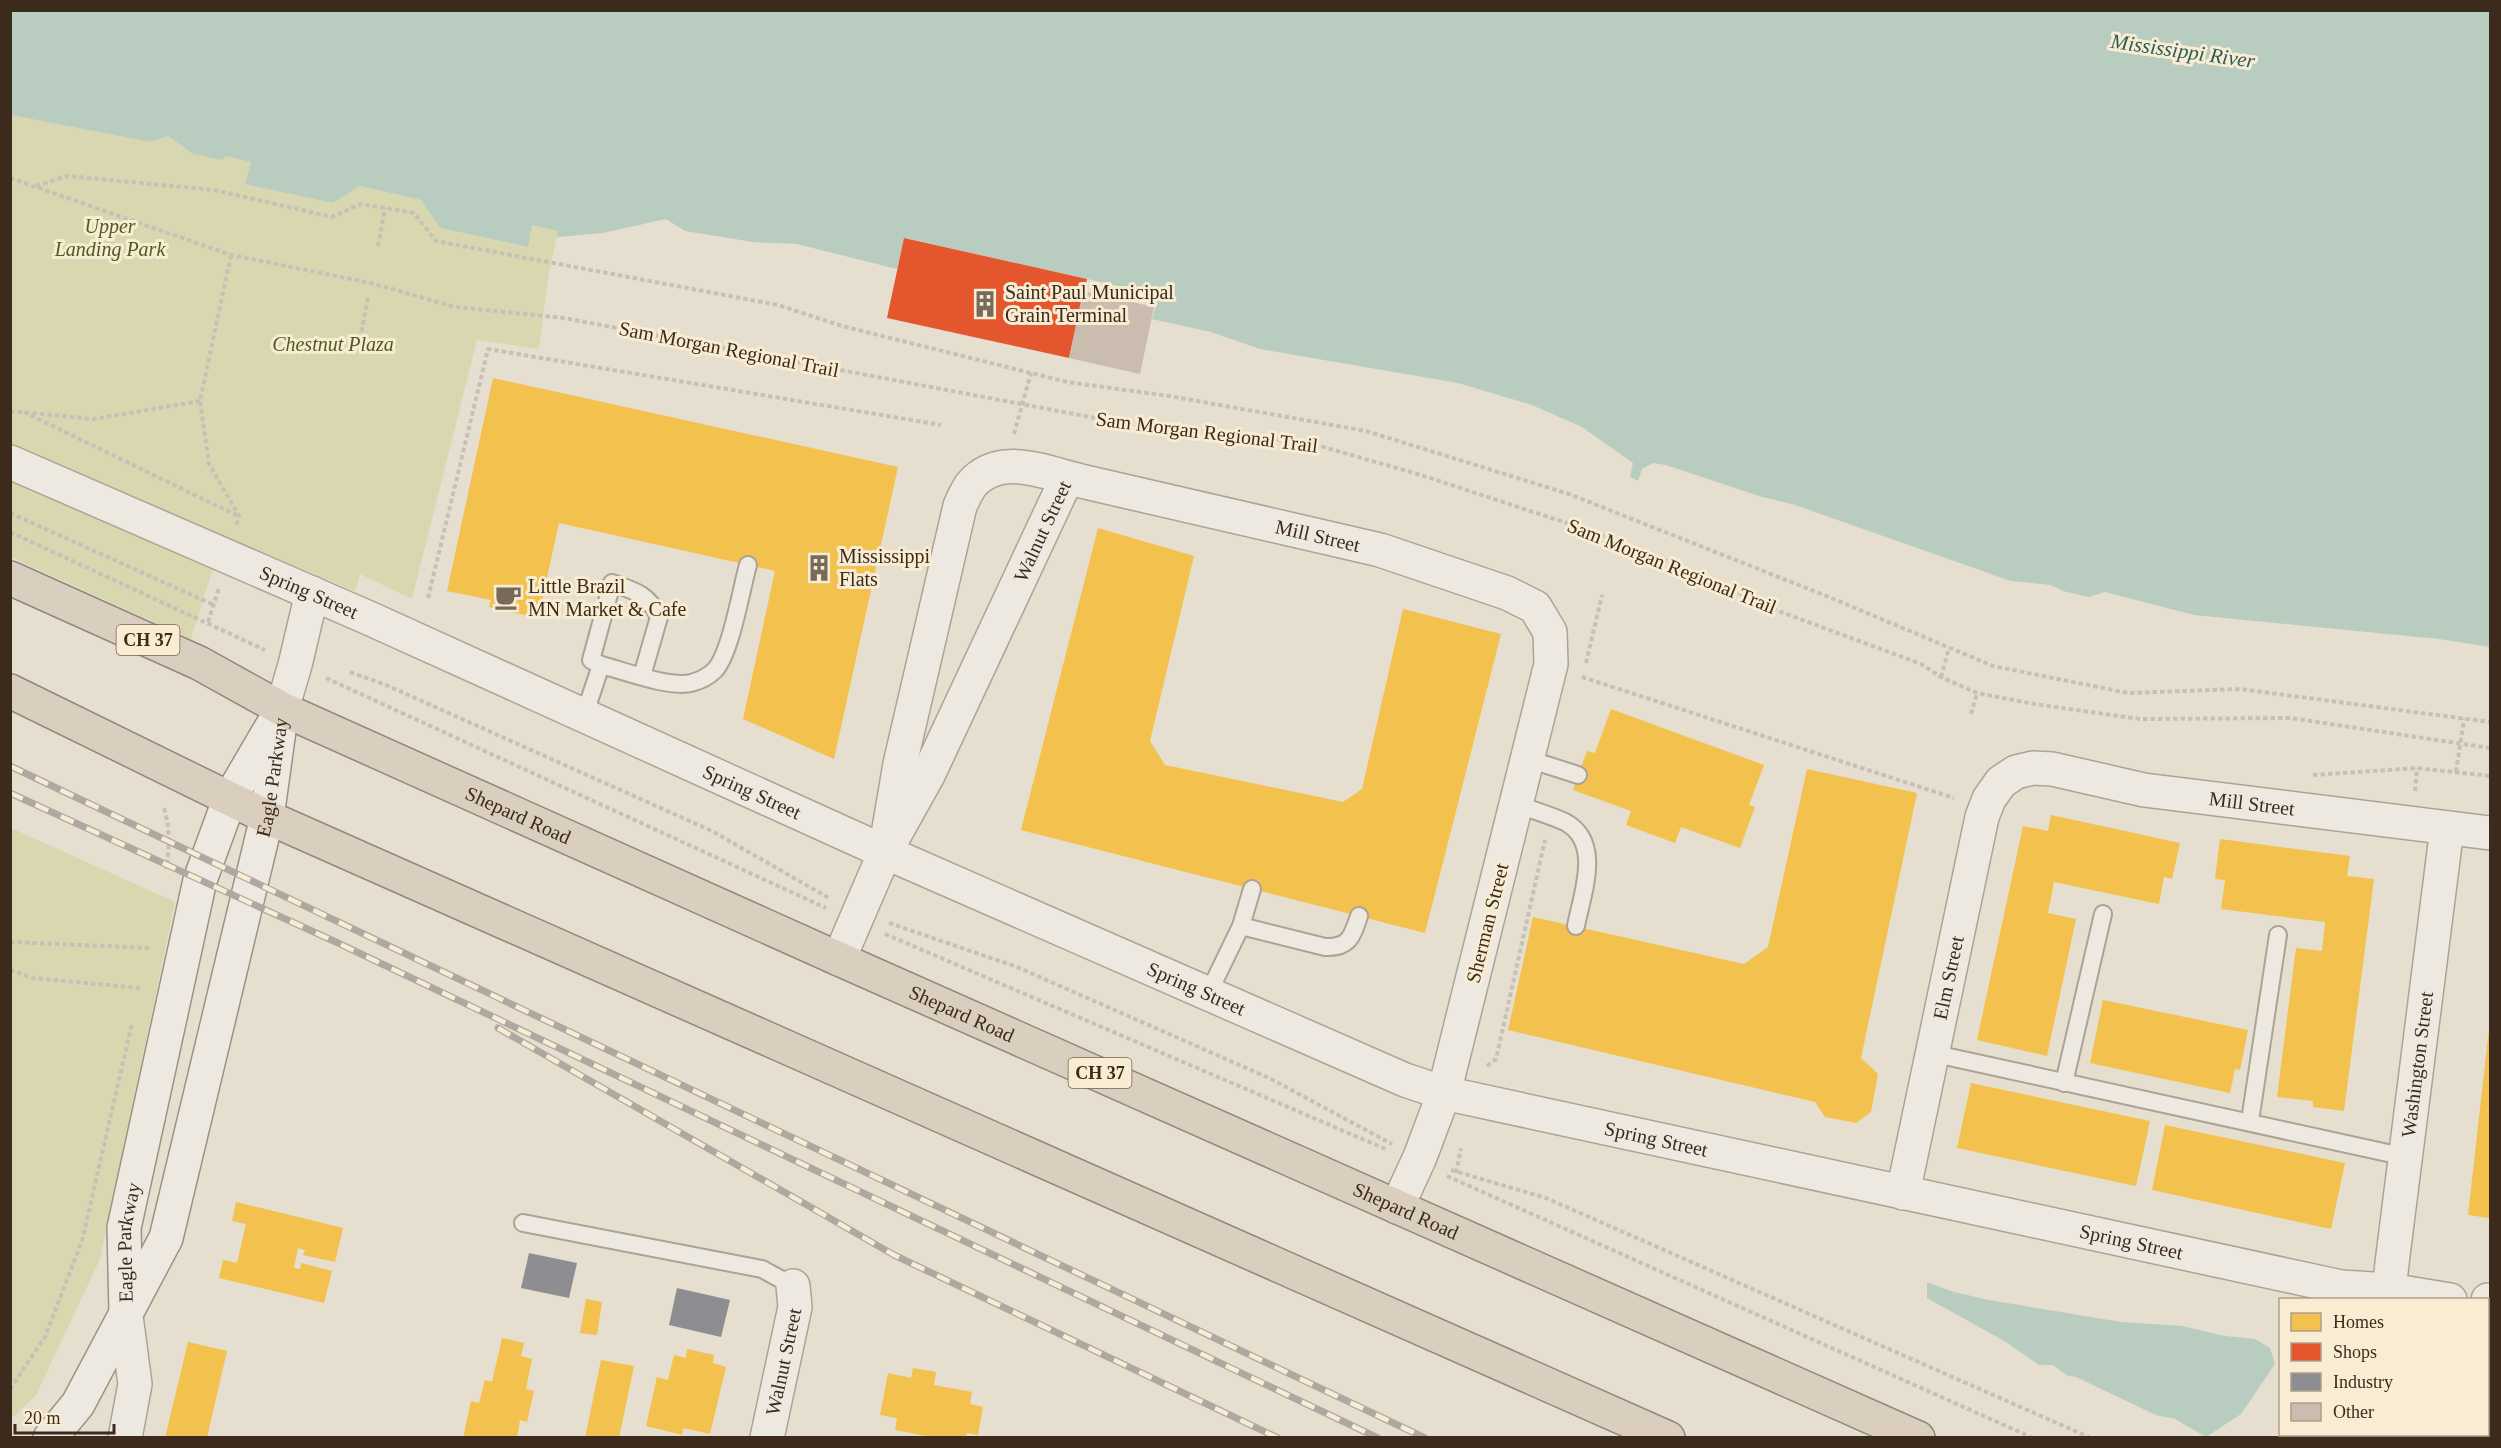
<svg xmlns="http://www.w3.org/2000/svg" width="2501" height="1448" font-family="'Times New Roman',serif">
  <rect width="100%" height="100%" fill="#e6dece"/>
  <!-- green -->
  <g fill="#d8d7af">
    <path d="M11,115L149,142L168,136L193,154L225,156L251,162L246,184L333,203L360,186L421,200L440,228L527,247L532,225L558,231L548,278L539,349L477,340L412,599L360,574L355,591L223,536L191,639L11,557Z"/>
    <path d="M11,828L175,902L100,1259L36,1395L11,1419Z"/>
    <path d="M2488,1342H2490V1437H2457L2455,1435L2488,1434Z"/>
  </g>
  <!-- water -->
  <g fill="#b8ccc0">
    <path d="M11,10L2490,11V647L2439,639L2194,615L2105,592L2089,597L2063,591L2051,585L2011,581L1795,505L1759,496L1666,465L1653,463L1642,469L1638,481L1630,477L1633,463L1582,427L1532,405L1458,383L1260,349L1211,332L1152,319L1159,295L905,238L897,269L797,244L753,242L685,231L666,219L603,233L557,237L558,231L532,225L528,247L440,228L421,200L360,186L333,203L245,184L251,162L225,156L223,160L193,154L168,136L150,142L11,115Z"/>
    <path d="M1927,1282L1954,1292L1989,1300L2121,1322L2182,1326L2225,1336L2255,1339L2270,1348L2275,1364L2241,1414L2206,1437L2175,1419L2156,1415L2076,1377L2068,1376L2053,1365H2039L2006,1342L1927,1298Z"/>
  </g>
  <!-- homes -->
  <g fill="#f2c14e">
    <path d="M493,378L898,467L834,759L743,719L775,571L559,523L538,618L489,607L491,600L447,591Z"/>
    <path d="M1098,528L1194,556L1150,741L1165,765L1343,802L1362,789L1403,609L1501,634L1425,933L1021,830Z"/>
    <path d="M1611,709L1764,765L1749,805L1755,807L1740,848L1681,827L1675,843L1626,825L1631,811L1573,790L1587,751L1595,753Z"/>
    <path d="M1807,769L1917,793L1861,1058L1878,1074L1871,1112L1856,1123L1825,1117L1815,1102L1508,1030L1533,917L1744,964L1768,947Z"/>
    <path d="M2051,815L2180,843L2172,879L2164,877L2159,904L2054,882L2048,913L2076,919L2047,1056L1977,1040L2023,826L2048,831Z"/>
    <path d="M2220,839L2350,856L2347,876L2374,879L2344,1111L2313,1107V1101L2277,1097L2296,948L2322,951L2325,922L2221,909L2225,880L2215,879Z"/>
    <path d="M2103,1000L2248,1030L2240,1070L2235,1069L2230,1093L2090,1063Z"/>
    <path d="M2489,1029H2490V1218L2468,1215Z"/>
    <path d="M1971,1083L2150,1121L2136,1186L1957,1148Z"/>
    <path d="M2165,1125L2345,1163L2331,1229L2152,1190Z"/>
    <path d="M236,1202L343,1228L335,1262L303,1255L305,1250L298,1248L294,1268L300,1269L301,1263L332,1271L324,1303L219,1278L223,1260L237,1263L246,1224L232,1221Z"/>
    <path d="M586,1299L602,1302L597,1335L580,1333Z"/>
    <path d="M502,1338L524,1343L521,1356L532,1359L526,1389L534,1391L527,1422L520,1420L517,1438H463L471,1401L479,1403L485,1380L492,1382Z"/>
    <path d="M188,1342L227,1351L207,1438H165Z"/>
    <path d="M687,1349L714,1355L713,1363L726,1367L710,1434L683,1428L682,1435L646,1426L657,1377L668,1380L674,1355L686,1358Z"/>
    <path d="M601,1360L634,1366L619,1438H585Z"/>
    <path d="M913,1368L936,1372L934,1385L972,1392L970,1404L983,1407L978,1435L967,1433L966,1438H936L895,1430L897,1418L880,1415L888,1373L911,1378Z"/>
  </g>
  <!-- shops -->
  <path fill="#e4572e" d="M904,238L1087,279L1069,358L887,318Z"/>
  <!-- industry -->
  <g fill="#8d8d92">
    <path d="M529,1253L577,1263L569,1298L521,1288Z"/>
    <path d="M677,1288L730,1300L721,1337L669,1325Z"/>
  </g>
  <!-- building -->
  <path fill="#cabcae" d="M1083,291L1154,307L1140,374L1069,358Z"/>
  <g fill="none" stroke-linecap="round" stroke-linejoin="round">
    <defs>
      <g id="lane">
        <path d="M601,665L591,660L612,583C635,591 648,594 659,617L642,676"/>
        <path d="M584,716L601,665C625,671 668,688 691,683C699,681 709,676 715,670C731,652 741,590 748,565"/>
        <path d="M1528,759L1578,775"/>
        <path d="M1516,804C1532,810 1550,815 1565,822C1603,842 1582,894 1576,926"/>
        <path d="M1241,926L1325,947C1349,948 1352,937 1359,916"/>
        <path d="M1209,992L1241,926L1252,889"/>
        <path d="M1931,1053L2406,1157"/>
        <path d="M2064,1083L2103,914"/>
        <path d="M2250,1121L2278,935"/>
        <path d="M523,1223L762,1269L793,1286"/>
      </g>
      <g id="street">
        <path id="s1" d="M10,462L371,619L885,852L1405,1080L1444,1093L2341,1287L2389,1290L2450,1300"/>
        <path d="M282,709L295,665L312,593"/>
        <path id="s2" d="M885,852L900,764L960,506C963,499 967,491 971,485C1000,451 1046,473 1081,481L1380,550L1507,593L1535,607L1550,632L1551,664L1444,1093L1420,1157L1397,1207"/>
        <path id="s3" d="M839,959L885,852L928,775L1067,478"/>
        <path id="s4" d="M1903,1193L1982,817L1989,799L2001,782L2016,772L2033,768L2052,769L2144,790L2490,833"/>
        <path id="s5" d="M2385,1300L2389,1290L2393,1255L2447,828"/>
        <path d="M2488,1300H2490"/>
        <path d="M125,1438L135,1384L126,1316"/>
        <path id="s6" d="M767,1438L795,1307L793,1286"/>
        <path d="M2323,1438L2325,1434"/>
      </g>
      <g id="secondary">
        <path id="s7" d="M126,1312L124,1228L200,880L230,798L274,723"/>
        <path id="s8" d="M50,1438L78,1404L166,1238L267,817L282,709"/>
      </g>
      <g id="highway">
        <path id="s9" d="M10,578L199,663L282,709L839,959L1918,1438"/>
        <path d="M10,691L267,817L1668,1438"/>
      </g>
    </defs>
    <!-- lane casing -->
    <use href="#lane" stroke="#aca396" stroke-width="20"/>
    <!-- street casing -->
    <use href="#street" stroke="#aca396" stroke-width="36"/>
    <!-- secondary casing -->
    <use href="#secondary" stroke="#9b9286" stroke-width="36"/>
    <!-- highway casing -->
    <use href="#highway" stroke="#91887d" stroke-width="36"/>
    <!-- path -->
    <g stroke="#c7c0b6" stroke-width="4" stroke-dasharray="4.5 3" stroke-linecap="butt">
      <path d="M10,178L231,255L371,283L455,307L564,318L1138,426L1306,442L1421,475L1591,531L1687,569L1781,612L1921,664L1941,677L1977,693L2034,704L2140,719L2290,718L2490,748"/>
      <path d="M36,186L67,176L214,190L332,217L361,204L414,213L436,241L778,305L842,326L1067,382L1169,396L1366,431L1569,494L1829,597L1993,666L2128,693L2240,689L2490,722"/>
      <path d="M378,246L385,208"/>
      <path d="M231,255L200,401L209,464L239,516L236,526"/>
      <path d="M360,339L368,297"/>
      <path d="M10,411L93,419L200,401"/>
      <path d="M24,412L238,516"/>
      <path d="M1014,434L1031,373"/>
      <path d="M10,513L214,605"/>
      <path d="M10,532L265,650"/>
      <path d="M428,598L488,349L941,425"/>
      <path d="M208,622L219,588"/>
      <path d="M1586,663L1602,595"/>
      <path d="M350,672L386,685L712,831L829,898"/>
      <path d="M1582,677L1954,798"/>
      <path d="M1941,677L1949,648"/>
      <path d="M326,678L826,908"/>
      <path d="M1971,714L1977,693"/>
      <path d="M2456,772L2464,719"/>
      <path d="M2313,775L2417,768L2490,776"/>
      <path d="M2415,791L2417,768"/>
      <path d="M164,808C170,829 170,847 166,869"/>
      <path d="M889,923L1017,967L1269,1078L1392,1144"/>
      <path d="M885,934L1388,1150"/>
      <path d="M10,942L150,948"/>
      <path d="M10,970L33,978L140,988"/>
      <path d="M1487,1066L1496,1059L1545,840"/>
      <path d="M1451,1170L1546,1198L2091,1438"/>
      <path d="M1456,1173L1461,1148"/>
      <path d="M1447,1176L2033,1438"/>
      <path d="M10,1389L45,1337L82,1241L132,1023"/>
    </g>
    <!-- lane -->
    <use href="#lane" stroke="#eee9e0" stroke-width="16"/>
    <!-- street -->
    <use href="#street" stroke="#eee9e0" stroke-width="33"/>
    <!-- secondary -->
    <use href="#secondary" stroke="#eee9e0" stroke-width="33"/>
    <!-- highway -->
    <use href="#highway" stroke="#dacebe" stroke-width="33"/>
    <defs>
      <g id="rail">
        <path d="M10,766L1425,1438"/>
        <path d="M10,793L338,943L1378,1438"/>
        <path d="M498,1028L894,1255L1278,1438"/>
      </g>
    </defs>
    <!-- rail casing -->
    <use href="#rail" stroke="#aea8a0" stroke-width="7"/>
    <!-- rail -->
    <use href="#rail" stroke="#f8ecd3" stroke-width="4.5" stroke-dasharray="14" stroke-linecap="butt"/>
  </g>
  <!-- icons -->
  <defs>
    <symbol id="building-bare" viewBox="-9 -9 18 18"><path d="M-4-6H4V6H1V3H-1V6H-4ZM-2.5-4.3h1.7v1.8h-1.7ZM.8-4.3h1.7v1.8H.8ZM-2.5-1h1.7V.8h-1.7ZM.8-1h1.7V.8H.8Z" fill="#786a5b" stroke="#f8ecd3" stroke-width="2.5" paint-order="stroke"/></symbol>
    <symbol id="cafe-bare" viewBox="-9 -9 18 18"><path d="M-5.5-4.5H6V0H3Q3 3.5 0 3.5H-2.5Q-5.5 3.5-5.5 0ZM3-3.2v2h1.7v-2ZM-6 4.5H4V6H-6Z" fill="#786a5b" stroke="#f8ecd3" stroke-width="2.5" paint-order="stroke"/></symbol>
  </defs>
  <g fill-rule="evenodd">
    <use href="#building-bare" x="966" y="285" width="38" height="38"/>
    <use href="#building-bare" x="800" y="549" width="38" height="38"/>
    <use href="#cafe-bare" x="489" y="578" width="38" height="38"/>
  </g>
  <g text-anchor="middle" stroke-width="6" stroke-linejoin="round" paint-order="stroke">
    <!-- shield labels -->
    <g fill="#f8ecd3" stroke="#746554" stroke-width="1.5">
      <rect x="116.5" y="625" width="63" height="30" rx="4.5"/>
      <rect x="1068.5" y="1058" width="63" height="30" rx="4.5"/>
    </g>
    <g font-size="18" font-weight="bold" fill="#3c2b1d">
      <text x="148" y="646">CH 37</text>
      <text x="1100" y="1079">CH 37</text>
    </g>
    <!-- park labels -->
    <g font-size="20" font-style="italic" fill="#4e5a22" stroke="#f8ecd3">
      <text x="110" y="233">Upper<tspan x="110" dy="23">Landing Park</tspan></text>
      <text x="333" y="351">Chestnut Plaza</text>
    </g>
    <!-- poi labels -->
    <g font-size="20" fill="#3c2b1d" stroke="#f8ecd3" text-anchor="start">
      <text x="1005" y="299">Saint Paul Municipal<tspan x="1005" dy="23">Grain Terminal</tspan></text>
      <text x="839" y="563">Mississippi<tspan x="839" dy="23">Flats</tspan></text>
      <text x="528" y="593">Little Brazil<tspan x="528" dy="23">MN Market &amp; Cafe</tspan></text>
    </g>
    <!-- street labels -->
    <g font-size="20" fill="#3c2b1d" stroke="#f8ecd3">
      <text transform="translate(729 349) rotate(11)" y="7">Sam Morgan Regional Trail</text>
      <text transform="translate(1207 432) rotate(7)" y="7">Sam Morgan Regional Trail</text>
      <text dy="7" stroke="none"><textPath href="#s3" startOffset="474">Walnut Street</textPath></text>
      <text dy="7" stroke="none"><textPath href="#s2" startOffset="738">Mill Street</textPath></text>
      <text transform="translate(1672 566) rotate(22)" y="7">Sam Morgan Regional Trail</text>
      <text dy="7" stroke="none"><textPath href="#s1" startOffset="326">Spring Street</textPath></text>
      <text dy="7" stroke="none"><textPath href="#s8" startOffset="705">Eagle Parkway</textPath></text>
      <text dy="7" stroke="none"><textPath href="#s1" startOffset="812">Spring Street</textPath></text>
      <text dy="7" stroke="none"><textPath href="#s4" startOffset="682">Mill Street</textPath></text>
      <text dy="7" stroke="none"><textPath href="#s9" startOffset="561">Shepard Road</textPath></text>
      <text transform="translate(1487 923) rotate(-76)" y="7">Sherman Street</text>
      <text dy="7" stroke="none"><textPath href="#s4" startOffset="220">Elm Street</textPath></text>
      <text dy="7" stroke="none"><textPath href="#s1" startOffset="1298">Spring Street</textPath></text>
      <text dy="7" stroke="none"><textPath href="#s9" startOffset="1047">Shepard Road</textPath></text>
      <text dy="7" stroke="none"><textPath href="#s5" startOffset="238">Washington Street</textPath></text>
      <text dy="7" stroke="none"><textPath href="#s1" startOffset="1784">Spring Street</textPath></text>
      <text dy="7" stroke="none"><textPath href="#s9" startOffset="1533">Shepard Road</textPath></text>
      <text dy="7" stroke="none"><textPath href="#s7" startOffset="70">Eagle Parkway</textPath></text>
      <text dy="7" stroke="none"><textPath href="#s1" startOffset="2270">Spring Street</textPath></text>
      <text dy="7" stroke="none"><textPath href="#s6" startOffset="78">Walnut Street</textPath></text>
    </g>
    <!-- water labels -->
    <g font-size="21" font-style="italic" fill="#2b5d58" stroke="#f8ecd3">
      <text transform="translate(2183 51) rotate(8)" y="7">Mississippi River</text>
    </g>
  </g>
  <!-- border -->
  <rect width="2501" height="1448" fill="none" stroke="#3c2b1d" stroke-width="24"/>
  <!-- legend -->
  <rect x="2279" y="1298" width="210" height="138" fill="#f8ecd3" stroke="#ad9f8a" stroke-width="1.5"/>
  <rect x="2291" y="1313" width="30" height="18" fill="#f2c14e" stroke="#ad9f8a" stroke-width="1.5"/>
  <text x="2333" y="1328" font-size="18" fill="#3c2b1d">Homes</text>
  <rect x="2291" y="1343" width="30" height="18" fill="#e4572e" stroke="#ad9f8a" stroke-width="1.5"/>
  <text x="2333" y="1358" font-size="18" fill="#3c2b1d">Shops</text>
  <rect x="2291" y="1373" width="30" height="18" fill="#8d8d92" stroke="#ad9f8a" stroke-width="1.5"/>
  <text x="2333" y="1388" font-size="18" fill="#3c2b1d">Industry</text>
  <rect x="2291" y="1403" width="30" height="18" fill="#cabcae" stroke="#ad9f8a" stroke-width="1.5"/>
  <text x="2333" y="1418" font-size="18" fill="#3c2b1d">Other</text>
  <!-- scale -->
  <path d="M15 1424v9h99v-9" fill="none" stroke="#3c2b1d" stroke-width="3"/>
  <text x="24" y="1424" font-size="18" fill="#3c2b1d" stroke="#f8ecd3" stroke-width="4.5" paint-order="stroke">20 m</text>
</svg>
